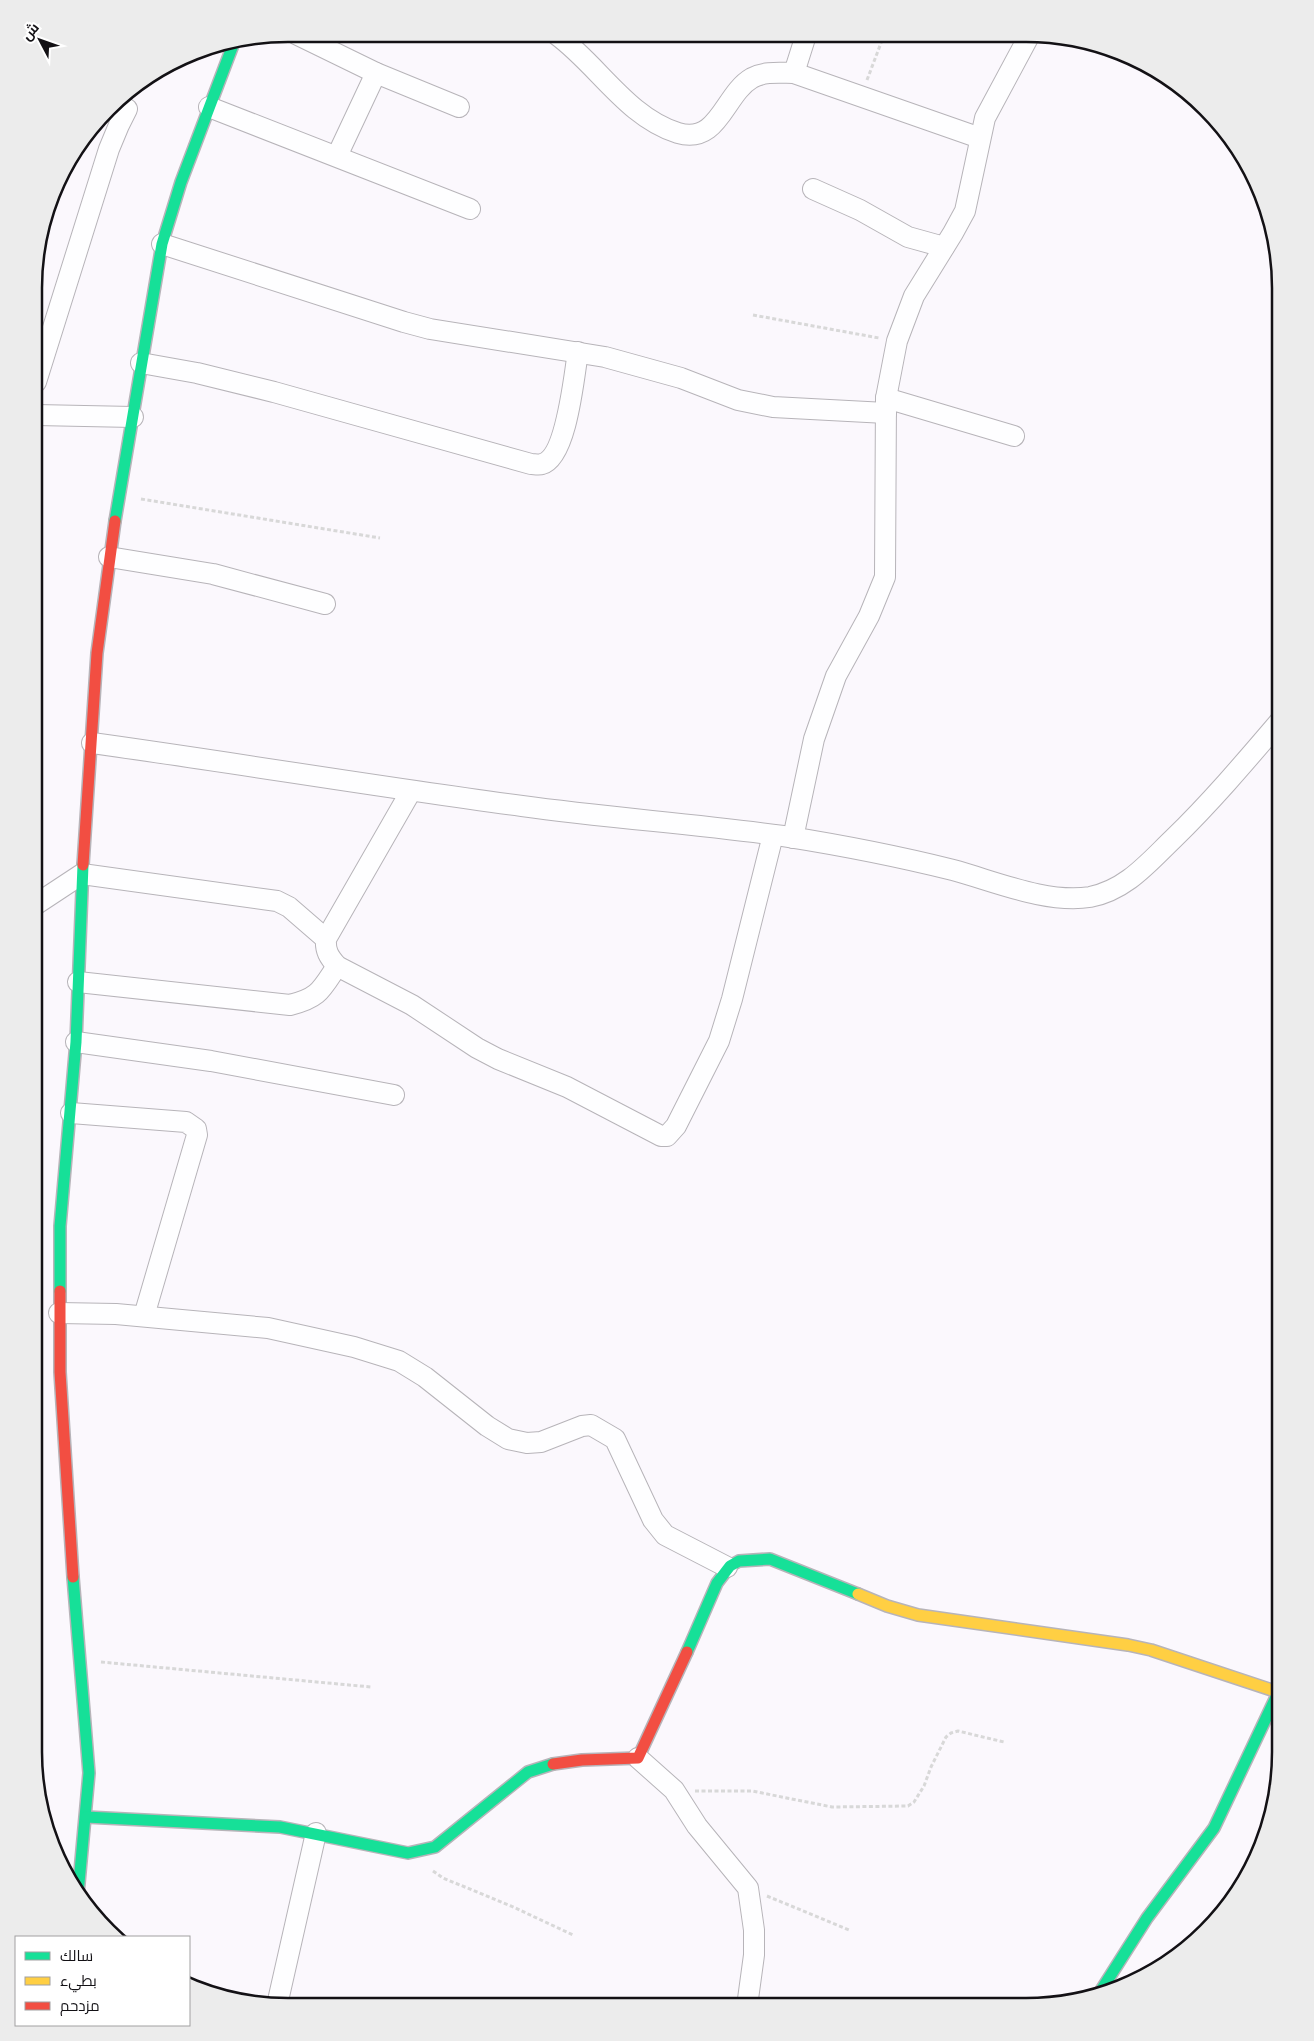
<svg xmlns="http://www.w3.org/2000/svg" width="1314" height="2041" font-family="Roboto,Cairo,sans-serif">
  <rect width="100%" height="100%" fill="#fbf8fd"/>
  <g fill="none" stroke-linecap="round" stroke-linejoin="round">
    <defs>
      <g id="street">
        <path d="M296,34L376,73L459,107"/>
        <path d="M557,35C598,65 627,117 678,133C719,145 724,94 752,78C765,71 780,73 794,73L980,138"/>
        <path d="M794,73L806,35"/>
        <path d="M209,107L470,209"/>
        <path d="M337,156L376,73"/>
        <path d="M813,189L860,210L908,237L944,247"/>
        <path d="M162,244L404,322L430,329L605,357L681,378L738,400L773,407L886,413"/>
        <path d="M141,363L197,373L274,392L531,464C534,464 539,465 542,464C567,457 574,375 578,352"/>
        <path d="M36,382L109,149L119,125L127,109"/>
        <path d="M886,398L1014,436"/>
        <path d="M36,415L133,417"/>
        <path d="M109,557L213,574L325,604"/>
        <path d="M92,743C236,763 379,787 522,806C609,818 697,824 783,836C840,845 897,856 953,870C994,881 1047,904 1090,897C1126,890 1148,863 1173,839C1211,802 1245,762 1280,721"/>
        <path d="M411,791L326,939C325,951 329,957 337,966L412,1005L477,1048L498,1059L567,1087L661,1136H667L676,1126L719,1041L732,999L773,835"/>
        <path d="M793,838L814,739L836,676L869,616L885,577L886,398L897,341L914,296L953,233L965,211L985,118L1029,36"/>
        <path d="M35,905L82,874L277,901L289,907L326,939"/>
        <path d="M78,982L290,1005C319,998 321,990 337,966"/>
        <path d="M76,1042L211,1061L394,1095"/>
        <path d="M71,1113L186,1122L196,1129L197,1135L144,1316"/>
        <path d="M59,1313L116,1314L268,1328L354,1347L399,1361L425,1377L487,1426L508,1439L527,1443L541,1442L582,1426L591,1425L615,1439L653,1520L665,1535L727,1567"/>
        <path d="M638,1758L674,1790L697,1826L748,1888L754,1930V1955L748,1999L751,2006"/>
        <path d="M277,2005L316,1833"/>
      </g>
      <g id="fast">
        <path d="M115,521L162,244L181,182L233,45"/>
        <path d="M60,1291V1226L76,1042L83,865"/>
        <path d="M73,1577L89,1773L78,1894"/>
        <path d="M687,1652L717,1583L730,1566L739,1561L770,1559L858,1594"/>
        <path d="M86,1817L280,1827L408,1853L435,1847L528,1772L553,1764"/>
        <path d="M1100,1992L1147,1918L1214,1828L1277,1695"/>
      </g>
      <path id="slow" d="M858,1594L887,1606L918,1615L1128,1645L1151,1650L1278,1692L1277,1695"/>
      <g id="jam">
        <path d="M83,865L97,653L115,521"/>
        <path d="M60,1291V1372L73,1577"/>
        <path d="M553,1764L582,1760L638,1758L687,1652"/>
      </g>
    </defs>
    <!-- street casing -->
    <use href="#street" stroke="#b7b4b9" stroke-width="22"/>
    <!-- fast casing -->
    <use href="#fast" stroke="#b7b4b9" stroke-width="14"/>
    <!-- slow casing -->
    <use href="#slow" stroke="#b7b4b9" stroke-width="14"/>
    <!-- jam casing -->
    <use href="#jam" stroke="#b7b4b9" stroke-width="14"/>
    <!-- path -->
    <g stroke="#d8d8d8" stroke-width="3" stroke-dasharray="4 2.5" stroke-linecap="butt">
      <path d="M867,80L884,35"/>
      <path d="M753,315L879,338"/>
      <path d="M141,499L380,538"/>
      <path d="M101,1662L371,1687"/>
      <path d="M1277,1669L1276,1636L1280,1620"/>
      <path d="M695,1791H752L832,1807L908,1806L914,1802L924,1786L931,1767L946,1737L951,1733L958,1731L1004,1742"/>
      <path d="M433,1871L443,1878L511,1906L573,1935"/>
      <path d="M767,1896L849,1930"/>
    </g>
    <!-- street -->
    <use href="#street" stroke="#fefeff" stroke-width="20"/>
    <!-- fast -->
    <use href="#fast" stroke="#16e098" stroke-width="11"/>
    <!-- slow -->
    <use href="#slow" stroke="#ffcf43" stroke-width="11"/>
    <!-- jam -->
    <use href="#jam" stroke="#f24e42" stroke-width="11"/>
  </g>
  <!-- crop -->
  <path d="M0 0H1314V2041H0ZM288 42H1026A246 246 0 0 1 1272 288V1752A246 246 0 0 1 1026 1998H288A246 246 0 0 1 42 1752V288A246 246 0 0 1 288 42Z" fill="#ececec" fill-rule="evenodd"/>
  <path fill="none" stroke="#131115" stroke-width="2.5" d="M288 42H1026A246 246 0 0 1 1272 288V1752A246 246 0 0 1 1026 1998H288A246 246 0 0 1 42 1752V288A246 246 0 0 1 288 42Z"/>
  <!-- legend -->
  <rect x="15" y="1936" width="175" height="90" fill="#ffffff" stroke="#a1a0a1"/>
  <rect x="25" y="1952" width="25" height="8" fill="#16e098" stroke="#a1a0a1"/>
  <text x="60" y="1961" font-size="15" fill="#131115">سالك</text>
  <rect x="25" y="1977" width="25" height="8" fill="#ffcf43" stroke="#a1a0a1"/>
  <text x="60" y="1986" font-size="15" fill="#131115">بطيء</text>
  <rect x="25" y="2002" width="25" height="8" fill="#f24e42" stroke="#a1a0a1"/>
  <text x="60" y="2011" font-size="15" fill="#131115">مزدحم</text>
  <!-- north arrow -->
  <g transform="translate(40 40) rotate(311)" stroke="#ffffff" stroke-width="4" paint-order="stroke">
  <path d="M0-4L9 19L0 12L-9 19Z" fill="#131115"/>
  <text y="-8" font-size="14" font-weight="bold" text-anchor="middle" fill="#131115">ش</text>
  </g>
</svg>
